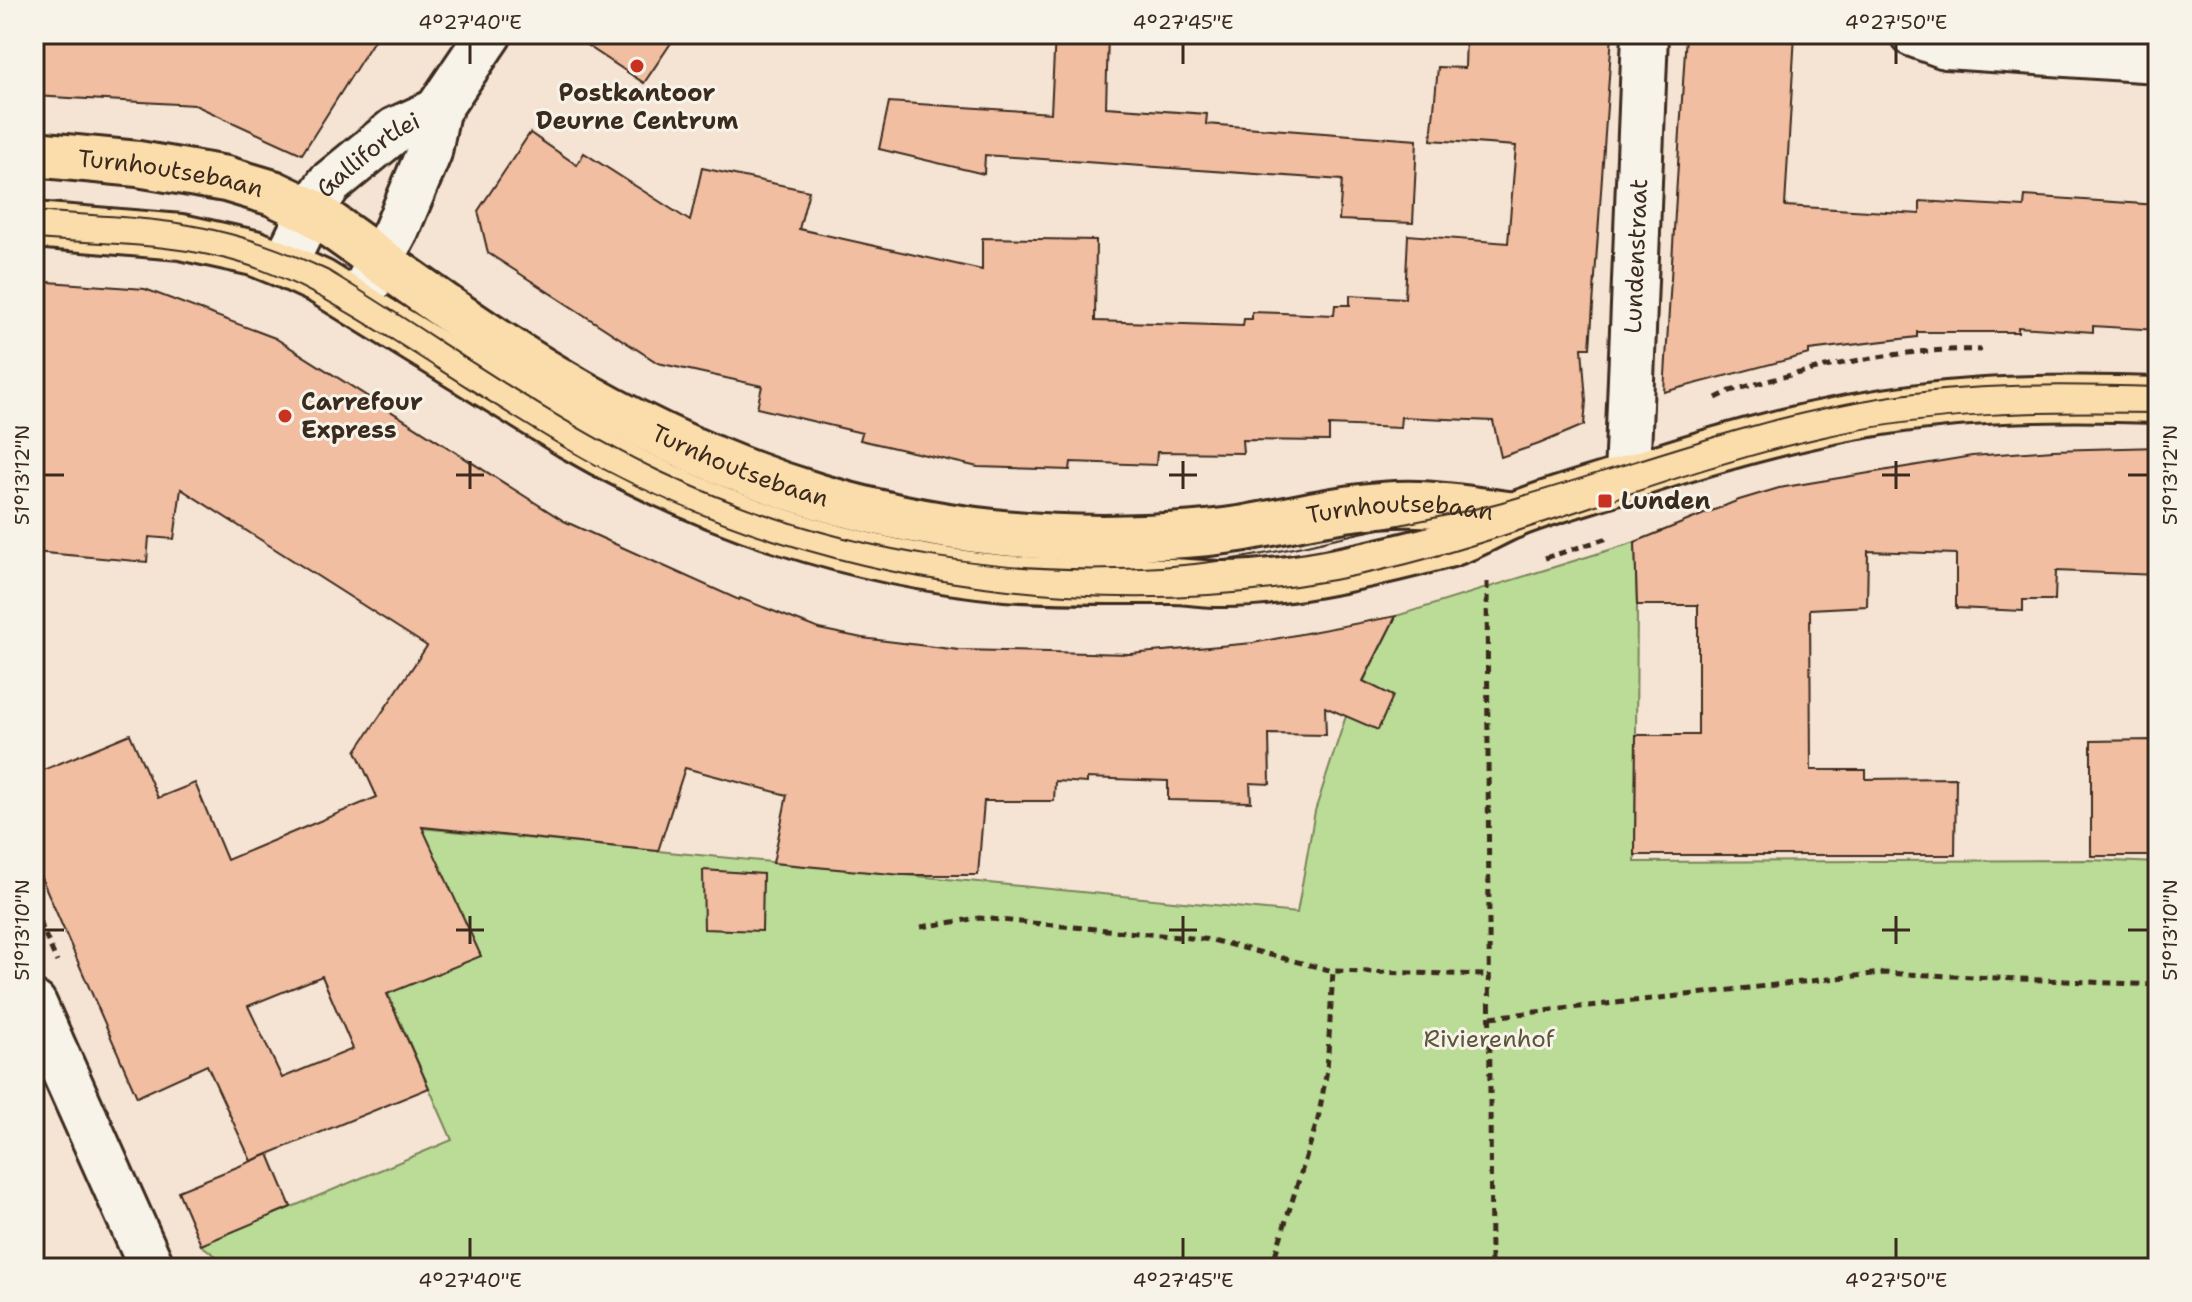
<svg xmlns="http://www.w3.org/2000/svg" width="2192" height="1302" font-family="'Shantell Sans',sans-serif">
  <rect width="100%" height="100%" fill="#f5e3d3"/>
  <filter id="ink" filterUnits="userSpaceOnUse"><feTurbulence type="fractalNoise" baseFrequency=".0125" numOctaves="2"/><feDisplacementMap in="SourceGraphic" scale="16" xChannelSelector="R" yChannelSelector="G"/><feConvolveMatrix kernelMatrix="1 2 1 2 8 2 1 2 1" color-interpolation-filters="sRGB"/></filter>
  <g filter="url(#ink)">
    <!-- green -->
    <path fill="#badc97" stroke="#7a835a" stroke-width="2" d="M1635,542L1637,605L1635,862L2089,860L2158,863V1268H232L201,1245L452,1140L388,994L421,828L1297,913L1315,811L1345,719L1396,616Z"/>
    <!-- building -->
    <g fill="#f1bea2" stroke="#3b2a1e" stroke-width="2" fill-rule="evenodd">
      <path d="M34,34H378L302,154L195,105L34,96Z"/>
      <path d="M570,34H677L644,83Z"/>
      <path d="M1055,34H1108L1106,107L1207,114L1206,124L1417,140L1413,223L1339,220L1342,180L985,155L984,174L879,149L889,102L1051,113Z"/>
      <path d="M1466,34H1612L1590,348H1582L1586,401L1584,425L1539,444L1501,457L1493,421L1401,417L1400,428L1329,425V441L1242,440L1243,453L1157,452L1156,465L1071,462L1070,470L978,467L860,440L862,433L757,408L762,386L658,363L488,253L478,211L530,133L577,165L584,153L690,221L702,168L809,191L799,229L982,270V238L1096,240L1095,321L1243,326L1244,319H1252V312L1334,315L1335,305H1350V295L1405,298L1408,235L1508,243L1516,146L1431,140L1438,67L1465,68Z"/>
      <path d="M1686,34H1795L1785,206L1920,214V201L2024,207L2025,196L2158,205V330L2093,326V332L2018,327V332H1917V337L1809,350V354L1664,392Z"/>
      <path d="M34,281L145,289L275,338L564,521L739,600L740,598L819,629L862,638L959,650L1130,654L1253,643L1396,616L1363,681L1393,696L1378,730L1325,707L1326,735L1269,734L1270,784L1250,783L1251,802L1168,800V781L1087,778V783L1055,781L1054,801H984L978,875H902L773,863L787,795L685,768L658,851L422,827L481,956L387,994L429,1088L251,1161L207,1065L137,1097L34,861V774L130,734L158,798L195,783L227,860L377,797L356,751L427,646L181,489L174,539L149,537L147,562L34,552ZM322,976L353,1049L282,1078L248,1006Z"/>
      <path d="M2158,447V575L2056,571L2055,600H2023V611L1956,608V554L1868,551L1867,606L1810,609L1811,770H1866V779L1956,778L1955,855H1635L1636,735H1698V605H1637L1635,542L1739,500L1779,488L1972,456L2053,450Z"/>
      <path d="M2152,740V856H2091V741Z"/>
      <path d="M703,870L763,874L762,931L704,929Z"/>
      <path d="M269,1154L291,1207L201,1245L178,1191Z"/>
    </g>
    <g fill="none" stroke-linecap="round" stroke-linejoin="round">
      <defs>
        <g id="minor">
          <path d="M1913,34L1946,46L2158,60"/>
          <path id="s1" d="M284,265L311,211L329,184L395,130L437,111"/>
          <path d="M357,304L395,233L429,152L437,111L489,34"/>
          <path id="s2" d="M1627,478L1645,34"/>
          <path d="M34,1004L152,1268"/>
        </g>
        <g id="major">
          <path id="s3" d="M34,154L138,164L226,179L273,193L311,211C392,268 472,329 557,379C728,481 903,538 1103,538C1148,537 1195,536 1239,529C1297,519 1358,502 1418,504C1450,505 1483,511 1515,515"/>
          <path d="M34,225L181,237L254,253L284,265L321,282L570,436C703,513 853,564 1006,578C1061,582 1115,581 1170,581C1187,581 1203,584 1220,584C1288,585 1380,563 1447,545C1470,539 1492,524 1514,515C1550,501 1587,491 1624,479C1720,447 1818,419 1919,407C1998,397 2079,397 2158,400"/>
        </g>
      </defs>
      <!-- minor casing -->
      <use href="#minor" stroke="#3b2a1e" stroke-width="50"/>
      <!-- major casing -->
      <use href="#major" stroke="#3b2a1e" stroke-width="50"/>
      <!-- path -->
      <g stroke="#3b2a1e" stroke-width="5" stroke-dasharray="8 6" stroke-linecap="butt">
        <path d="M1716,398L1730,391C1811,369 1896,347 1981,350"/>
        <path d="M1545,558L1608,538"/>
        <path d="M1487,582L1491,1268"/>
        <path d="M34,909L57,962"/>
        <path d="M921,927L979,918L1212,940L1333,971L1488,975"/>
        <path d="M1491,1017L1882,973L2158,985"/>
        <path d="M1271,1268L1318,1119L1327,1070L1333,971"/>
      </g>
      <!-- minor -->
      <use href="#minor" stroke="#f7f3e8" stroke-width="44"/>
      <!-- major -->
      <use href="#major" stroke="#fbddab" stroke-width="44"/>
      <!-- tram -->
      <g stroke="#3b2a1e" stroke-width="2">
        <path d="M34,211C95,216 159,216 218,231C257,240 293,254 329,271C438,337 543,415 659,471C835,555 1039,588 1233,559C1278,553 1321,541 1365,532C1416,521 1467,513 1516,498C1637,463 1754,418 1879,398C1971,383 2065,384 2158,387"/>
        <path d="M34,239C104,244 177,243 244,264C298,281 346,311 393,340C450,376 506,413 564,447C698,526 854,573 1008,590C1140,605 1278,597 1407,564C1548,527 1682,469 1824,437C1934,412 2046,411 2158,413"/>
      </g>
    </g>
  </g>
  <!-- ticks -->
  <path fill="none" stroke="#3b2a1e" stroke-width="3" d="M470,44V64M1183,44V64M1896,44V64M470,461V489M1183,461V489M1896,461V489M44,475H64M456,475H484M1169,475H1197M1882,475H1910M2128,475H2148M470,916V944M1183,916V944M1896,916V944M44,930H64M456,930H484M1169,930H1197M1882,930H1910M2128,930H2148M470,1238V1258M1183,1238V1258M1896,1238V1258"/>
  <!-- markers -->
  <g fill="#c8321e" stroke="#f7f3e8" stroke-width="3">
    <circle cx="637" cy="66" r="8"/>
    <circle cx="285" cy="416" r="8"/>
    <rect x="1597" y="493" width="16" height="16" rx="4"/>
  </g>
  <g text-anchor="middle" stroke-width="6" stroke-linejoin="round" paint-order="stroke">
    <!-- poi labels -->
    <g font-size="24" font-weight="bold" fill="#3b2a1e" stroke="#f7f3e8" text-anchor="start">
      <text x="637" y="101" text-anchor="middle">Postkantoor<tspan x="637" dy="28">Deurne Centrum</tspan></text>
      <text x="301" y="410">Carrefour<tspan x="301" dy="28">Express</tspan></text>
      <text x="1621" y="509">Lunden</text>
    </g>
    <!-- street labels -->
    <g font-size="24" fill="#3b2a1e" stroke="#f7f3e8">
      <text dy="8" stroke="none"><textPath href="#s1" startOffset="142">Gallifortlei</textPath></text>
      <text dy="8" stroke="none"><textPath href="#s3" startOffset="138">Turnhoutsebaan</textPath></text>
      <text dy="8" stroke="none"><textPath href="#s2" startOffset="222">Lundenstraat</textPath></text>
      <text dy="8" stroke="none"><textPath href="#s3" startOffset="786">Turnhoutsebaan</textPath></text>
      <text dy="8" stroke="none"><textPath href="#s3" startOffset="1458">Turnhoutsebaan</textPath></text>
    </g>
    <!-- park labels -->
    <g font-size="24" fill="#5b563c" stroke="#f7f3e8">
      <text x="1489" y="1047">Rivierenhof</text>
    </g>
  </g>
  <!-- margin -->
  <rect width="2192" height="1302" fill="none" stroke="#f7f3e8" stroke-width="88"/>
  <rect x="44" y="44" width="2104" height="1214" fill="none" stroke="#3b2a1e" stroke-width="3"/>
  <g font-size="20" text-anchor="middle" fill="#3b2a1e">
    <text x="470" y="29">4°27'40"E</text>
    <text x="1183" y="29">4°27'45"E</text>
    <text x="1896" y="29">4°27'50"E</text>
    <text transform="translate(22 475) rotate(-90)" y="7">51°13'12"N</text>
    <text transform="translate(2170 475) rotate(-90)" y="7">51°13'12"N</text>
    <text transform="translate(22 930) rotate(-90)" y="7">51°13'10"N</text>
    <text transform="translate(2170 930) rotate(-90)" y="7">51°13'10"N</text>
    <text x="470" y="1287">4°27'40"E</text>
    <text x="1183" y="1287">4°27'45"E</text>
    <text x="1896" y="1287">4°27'50"E</text>
  </g>
</svg>
